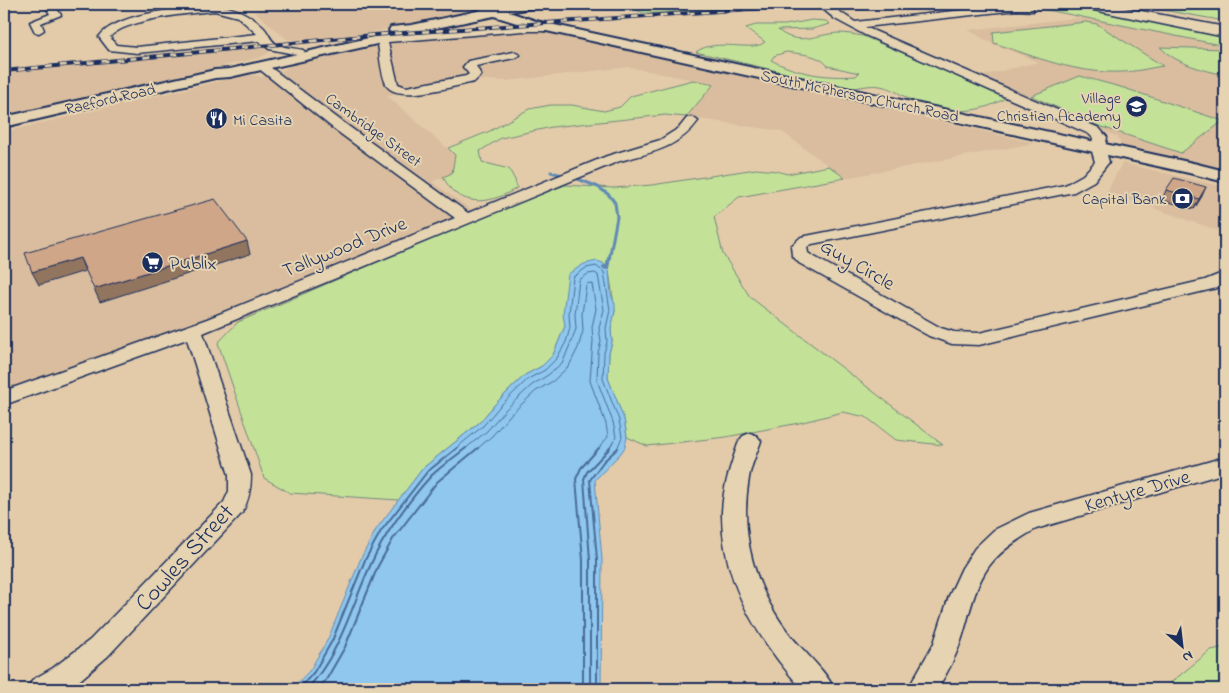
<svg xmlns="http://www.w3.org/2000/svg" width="1229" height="693" font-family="'Indie Flower',sans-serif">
  <rect width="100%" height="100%" fill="#e3cba9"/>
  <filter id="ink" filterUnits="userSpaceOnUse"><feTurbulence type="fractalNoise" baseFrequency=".02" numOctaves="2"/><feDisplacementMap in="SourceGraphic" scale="10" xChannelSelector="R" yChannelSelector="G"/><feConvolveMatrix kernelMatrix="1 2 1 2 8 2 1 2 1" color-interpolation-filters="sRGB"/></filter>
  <g filter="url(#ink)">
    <!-- built -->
    <g fill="#d9bd9e">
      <path d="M330,4H453L462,9V12L361,35L288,40L253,10L313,7Z"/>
      <path d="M1086,17L1225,46V169L1121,146L1118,137L980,76L1038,62L991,43L968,30Z"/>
      <path d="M523,29L543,31L1035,143L845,178L781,131L686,117L714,84L628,67L507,81L484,80L387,96L455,155L452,174L432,182L482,217L238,322L4,404V132L249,74L261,77L281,72L294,63L395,41Z"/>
      <path d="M265,47L269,53L258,58L4,115V73Z"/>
      <path d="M1122,163L1225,187V233L1107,192Z"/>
    </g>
    <!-- green -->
    <g fill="#c4e198" stroke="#70887b" fill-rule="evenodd">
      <path d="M663,4L699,7L723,4H800L658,13H643L637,10C645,6 657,8 663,4Z"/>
      <path d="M832,4H931L843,10L835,8Z"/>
      <path d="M1018,4H1066L1225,34V46Z"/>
      <path d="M1129,4H1180L1225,11V21Z"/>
      <path d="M812,20L826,21L830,24L812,29L778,30C798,47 816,34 839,33C847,33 856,35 863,36L1007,97C978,116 942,114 911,100C901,95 892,88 880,86C871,84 859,88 850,88L696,52C716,37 753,53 765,42L746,28L756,25H785ZM786,52C800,54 819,54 828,66L859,73L856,76C827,78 797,74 771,60L774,56Z"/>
      <path d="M1086,22L1097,24L1163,66C1149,68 1135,72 1121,72C1077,74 1035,57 994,43L993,32Z"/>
      <path d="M1160,47L1225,49V75C1203,70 1176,64 1160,47Z"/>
      <path d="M1080,76L1124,88L1223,121L1181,153L1099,126L1031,96Z"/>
      <path d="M693,80L714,84L686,117L665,115L552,127L501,138L480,151L482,162L509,169L515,180L517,188C497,200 475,207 455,193C450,189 446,182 443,177L452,173L455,155L448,148L490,131L529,109L551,105H572L604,111L620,107L631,96Z"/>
      <path d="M829,166L845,178L739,197L714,217L723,254L750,297L943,445L896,440L866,417L843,412L799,423L726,437L647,446L627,437L624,419L608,378L609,353L612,342L611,329L615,311L609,271L564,314L565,326L553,355L542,366L525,375L496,403L480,422L423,468L399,500L290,493L264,478L218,343L238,322L482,217L565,185L613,188L652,185L756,169L777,171L787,174Z"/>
      <path d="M1225,647V689H1163L1211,650Z"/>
    </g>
    <!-- water -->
    <path fill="#8fc7ee" stroke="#618ab4" d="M597,261L603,263L609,271L611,295L615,304V311L611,329L612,342L609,353L608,378L624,419L627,437L625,447L621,453L595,480L602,559L601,689H292L310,670L328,639L361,558L377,528L423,468L480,422L496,403L525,375L542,366L553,355L565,326L563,314L568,274L584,264Z"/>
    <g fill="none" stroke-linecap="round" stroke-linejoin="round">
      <!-- shore-far1 -->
      <g stroke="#496c98" stroke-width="1">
        <path d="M455,449L483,426L500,406L528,379L545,370L557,358L566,342L570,328L569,314L573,277L586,268L596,266L604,272L610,310L606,328L607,342L604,353L603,379L619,420L622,437L617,449"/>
        <path d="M465,449L487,431L505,410L532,385L548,375L563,362L576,329L575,314L579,280L588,274L595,273L598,275L604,310L599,328L601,341L598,353L597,380L613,422L616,437L609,449"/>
        <path d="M477,449L492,436L510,415L536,391L553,381L569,366L578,348L583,331L582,314L586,285L589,283L592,284L596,309L592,327L593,341L590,381L606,424L608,437L598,449"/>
      </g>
      <!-- shore -->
      <g stroke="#496c98" stroke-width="2">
        <path d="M299,689L314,672L332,641L365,560L381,531L427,472L457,448"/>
        <path d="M307,689C340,654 351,607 371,564C383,536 410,499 431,476C441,466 455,457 466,448"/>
        <path d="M317,689L326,680L345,647L378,566L393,539L437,482L478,448"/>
        <path d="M583,689V560L576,479L581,468L599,448"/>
        <path d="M590,689V560L584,479L587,472L610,448"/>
        <path d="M597,689V559L590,480L603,462L618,448"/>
      </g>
      <!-- stream-far1 -->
      <g stroke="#618ab4" stroke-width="3">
        <path d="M551,172L566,176"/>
        <path d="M573,177L598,187L609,195L615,203L617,217L609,260"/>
      </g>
      <!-- stream -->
      <path stroke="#618ab4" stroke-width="4" d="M604,267L607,268L609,258"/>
      <defs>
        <g id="minor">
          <path d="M44,4H54L61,15L41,23L44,30L39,33L35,32L30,22L50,14Z"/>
          <path d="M817,4H828L855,22L1017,4L1033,7V11L1017,10L865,27L1099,128L1107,137L1105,148L1109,162L1094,181L1074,192L812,244L807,247L808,253L811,255L941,328L954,332L979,333L1205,280L1225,272V284L1217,288L979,345L952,344L929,336L799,263L792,255L791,246L801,237L1065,185L1083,175L1095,162L1091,148L1093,138L1089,134L865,35L835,19Z"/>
          <path d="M215,5C235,7 250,14 264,28C269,33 269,39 276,44C283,48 295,48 303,50L305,52L299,55L269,49L259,41L137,53L109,50L99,37C117,12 185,8 215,5ZM215,11L238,17L257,34L137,47L116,45L110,37C125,19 191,13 215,11Z"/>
          <path d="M523,25H550L555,28L550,31H523L388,42L398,84L406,87L466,76L469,74L463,67L468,61L514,52L520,55L514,58L476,66L481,75L474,82L470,83C454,86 394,104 386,84C380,71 380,53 377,39L378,37Z"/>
          <path d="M262,63L266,64L344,123L468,213L607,156L660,140L679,128L687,118L692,117L698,121C678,149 648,153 617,162L203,333L251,475C251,489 249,500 242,513L108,656L73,686L67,689H28L32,680L53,668L90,640L224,502L229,491V475L187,339L4,405V391L207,319L455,218L334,129L258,68L256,66L258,64Z"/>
          <path d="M750,433L757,436L761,441C757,453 751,465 749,478C739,535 755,591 791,636C803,651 827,672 834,689H802C758,640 721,580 722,512C723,487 731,464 739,441L743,436Z"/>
          <path d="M1225,457V473L1036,529C1020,538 1006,547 994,560C974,582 970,615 961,641C955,658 947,674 937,689H908L934,643L949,596L962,568L975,548L994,530L1029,513Z"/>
        </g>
        <path id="major" d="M472,4H488L497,7L514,4H537L535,7L509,12L536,21L1193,163L1225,171V182L1189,173L533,28L494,16L417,32L408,37L230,77L215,78L4,127V117L215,70L230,69L391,33L389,30L391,27L412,25L482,10L474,7Z"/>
        <path id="highway" d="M1077,4H1105L1225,27V37L1084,8L1079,7Z"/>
      </defs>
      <!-- minor casing -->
      <use href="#minor" stroke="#1b2f5e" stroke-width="3"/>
      <!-- major casing -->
      <use href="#major" stroke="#1b2f5e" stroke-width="4"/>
      <!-- highway casing -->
      <use href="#highway" stroke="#1b2f5e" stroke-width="3"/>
      <!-- minor -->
      <use href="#minor" fill="#e6d3b1" fill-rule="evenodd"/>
      <!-- major -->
      <use href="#major" fill="#e6d3b1" fill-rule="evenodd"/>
      <!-- highway -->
      <use href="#highway" fill="#e6d3b1" fill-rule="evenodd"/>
      <defs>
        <path id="rail" d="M4,71L374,35L820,4"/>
      </defs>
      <!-- rail casing -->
      <use href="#rail" stroke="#1b2f5e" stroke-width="4"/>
      <!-- rail -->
      <use href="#rail" stroke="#e6d3b1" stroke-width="2.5" stroke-dasharray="7" stroke-linecap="butt"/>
    </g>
    <!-- wall -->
    <path fill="#b38f75" stroke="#1b2f5e" d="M1166,190L1202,196L1194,209L1162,200Z"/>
    <!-- shaded-wall -->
    <g fill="#92745f" stroke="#1b2f5e">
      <path d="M1206,187L1202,196L1194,209L1199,199Z"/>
      <path d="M247,241L250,254L100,302L94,289Z"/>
      <path d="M80,258L85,271L39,285L32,272Z"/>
    </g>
    <!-- building -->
    <g fill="#d0a688" stroke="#1b2f5e">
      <path d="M1174,178L1206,187L1199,199L1166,190Z"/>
      <path d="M215,199L247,241L94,289L80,258L32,272L25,253Z"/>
    </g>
  </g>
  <!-- icons -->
  <defs>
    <symbol id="school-disc" viewBox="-11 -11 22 22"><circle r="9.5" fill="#1b2f5e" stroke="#e6d3b1"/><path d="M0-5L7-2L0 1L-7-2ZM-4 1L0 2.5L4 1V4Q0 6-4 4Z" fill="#fff"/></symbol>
    <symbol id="restaurant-disc" viewBox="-11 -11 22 22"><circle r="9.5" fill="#1b2f5e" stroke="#e6d3b1"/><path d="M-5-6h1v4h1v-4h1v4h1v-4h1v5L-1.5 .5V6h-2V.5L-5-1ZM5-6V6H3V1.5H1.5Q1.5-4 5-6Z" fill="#fff"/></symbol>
    <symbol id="bank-disc" viewBox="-11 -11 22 22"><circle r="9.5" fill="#1b2f5e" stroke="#e6d3b1"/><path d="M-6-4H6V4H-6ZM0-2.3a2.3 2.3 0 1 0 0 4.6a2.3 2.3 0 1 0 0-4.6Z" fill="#fff"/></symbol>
    <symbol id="supermarket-disc" viewBox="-11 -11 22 22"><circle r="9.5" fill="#1b2f5e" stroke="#e6d3b1"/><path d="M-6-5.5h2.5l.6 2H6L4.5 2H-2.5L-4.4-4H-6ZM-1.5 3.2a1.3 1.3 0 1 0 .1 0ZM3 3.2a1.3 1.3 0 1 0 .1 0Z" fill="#fff"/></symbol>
  </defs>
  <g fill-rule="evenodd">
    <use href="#school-disc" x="1124" y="94" width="25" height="25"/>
    <use href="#restaurant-disc" x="204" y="106" width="25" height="25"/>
    <use href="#bank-disc" x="1170" y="186" width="25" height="25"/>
    <use href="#supermarket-disc" x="140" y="250" width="25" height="25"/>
  </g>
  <g text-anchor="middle" stroke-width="4" stroke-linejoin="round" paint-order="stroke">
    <!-- far-street labels -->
    <g font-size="16" fill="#1b2f5e" stroke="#e6d3b1">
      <text transform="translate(860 95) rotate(12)" y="6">South McPherson Church Road</text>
      <text transform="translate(110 98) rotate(-13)" y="6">Raeford Road</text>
      <text transform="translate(374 129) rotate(36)" y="6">Cambridge Street</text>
    </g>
    <!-- far-poi labels -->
    <g font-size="16" fill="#1b2f5e" stroke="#e6d3b1" text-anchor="end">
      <text x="1121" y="103">Village<tspan x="1121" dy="18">Christian Academy</tspan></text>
      <text x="233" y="125" text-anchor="start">Mi Casita</text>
      <text x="1166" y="204">Capital Bank</text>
    </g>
    <!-- street labels -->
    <g font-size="20" fill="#1b2f5e" stroke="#e6d3b1">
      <text transform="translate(344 246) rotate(-22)" y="7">Tallywood Drive</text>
      <text transform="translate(858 264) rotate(30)" y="7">Guy Circle</text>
      <text transform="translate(1137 490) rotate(-16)" y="7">Kentyre Drive</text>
    </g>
    <!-- poi labels -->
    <g font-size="20" fill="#1b2f5e" stroke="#e6d3b1" text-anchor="start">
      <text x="169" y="269">Publix</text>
    </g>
    <!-- near-street labels -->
    <g font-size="24" fill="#1b2f5e" stroke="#e6d3b1">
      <text transform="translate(184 557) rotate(-48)" y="8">Cowles Street</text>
    </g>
  </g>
  <!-- margin -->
  <rect width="1229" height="693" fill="none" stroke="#e6d3b1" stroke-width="20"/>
  <rect x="10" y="10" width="1209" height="673" fill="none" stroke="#1b2f5e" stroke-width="2" filter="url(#ink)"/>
  <!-- north arrow -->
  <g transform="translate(1182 646) rotate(152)" stroke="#e6d3b1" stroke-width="4" paint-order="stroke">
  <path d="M0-4L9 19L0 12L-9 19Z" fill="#1b2f5e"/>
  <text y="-8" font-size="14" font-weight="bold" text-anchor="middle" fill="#1b2f5e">N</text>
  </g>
</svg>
